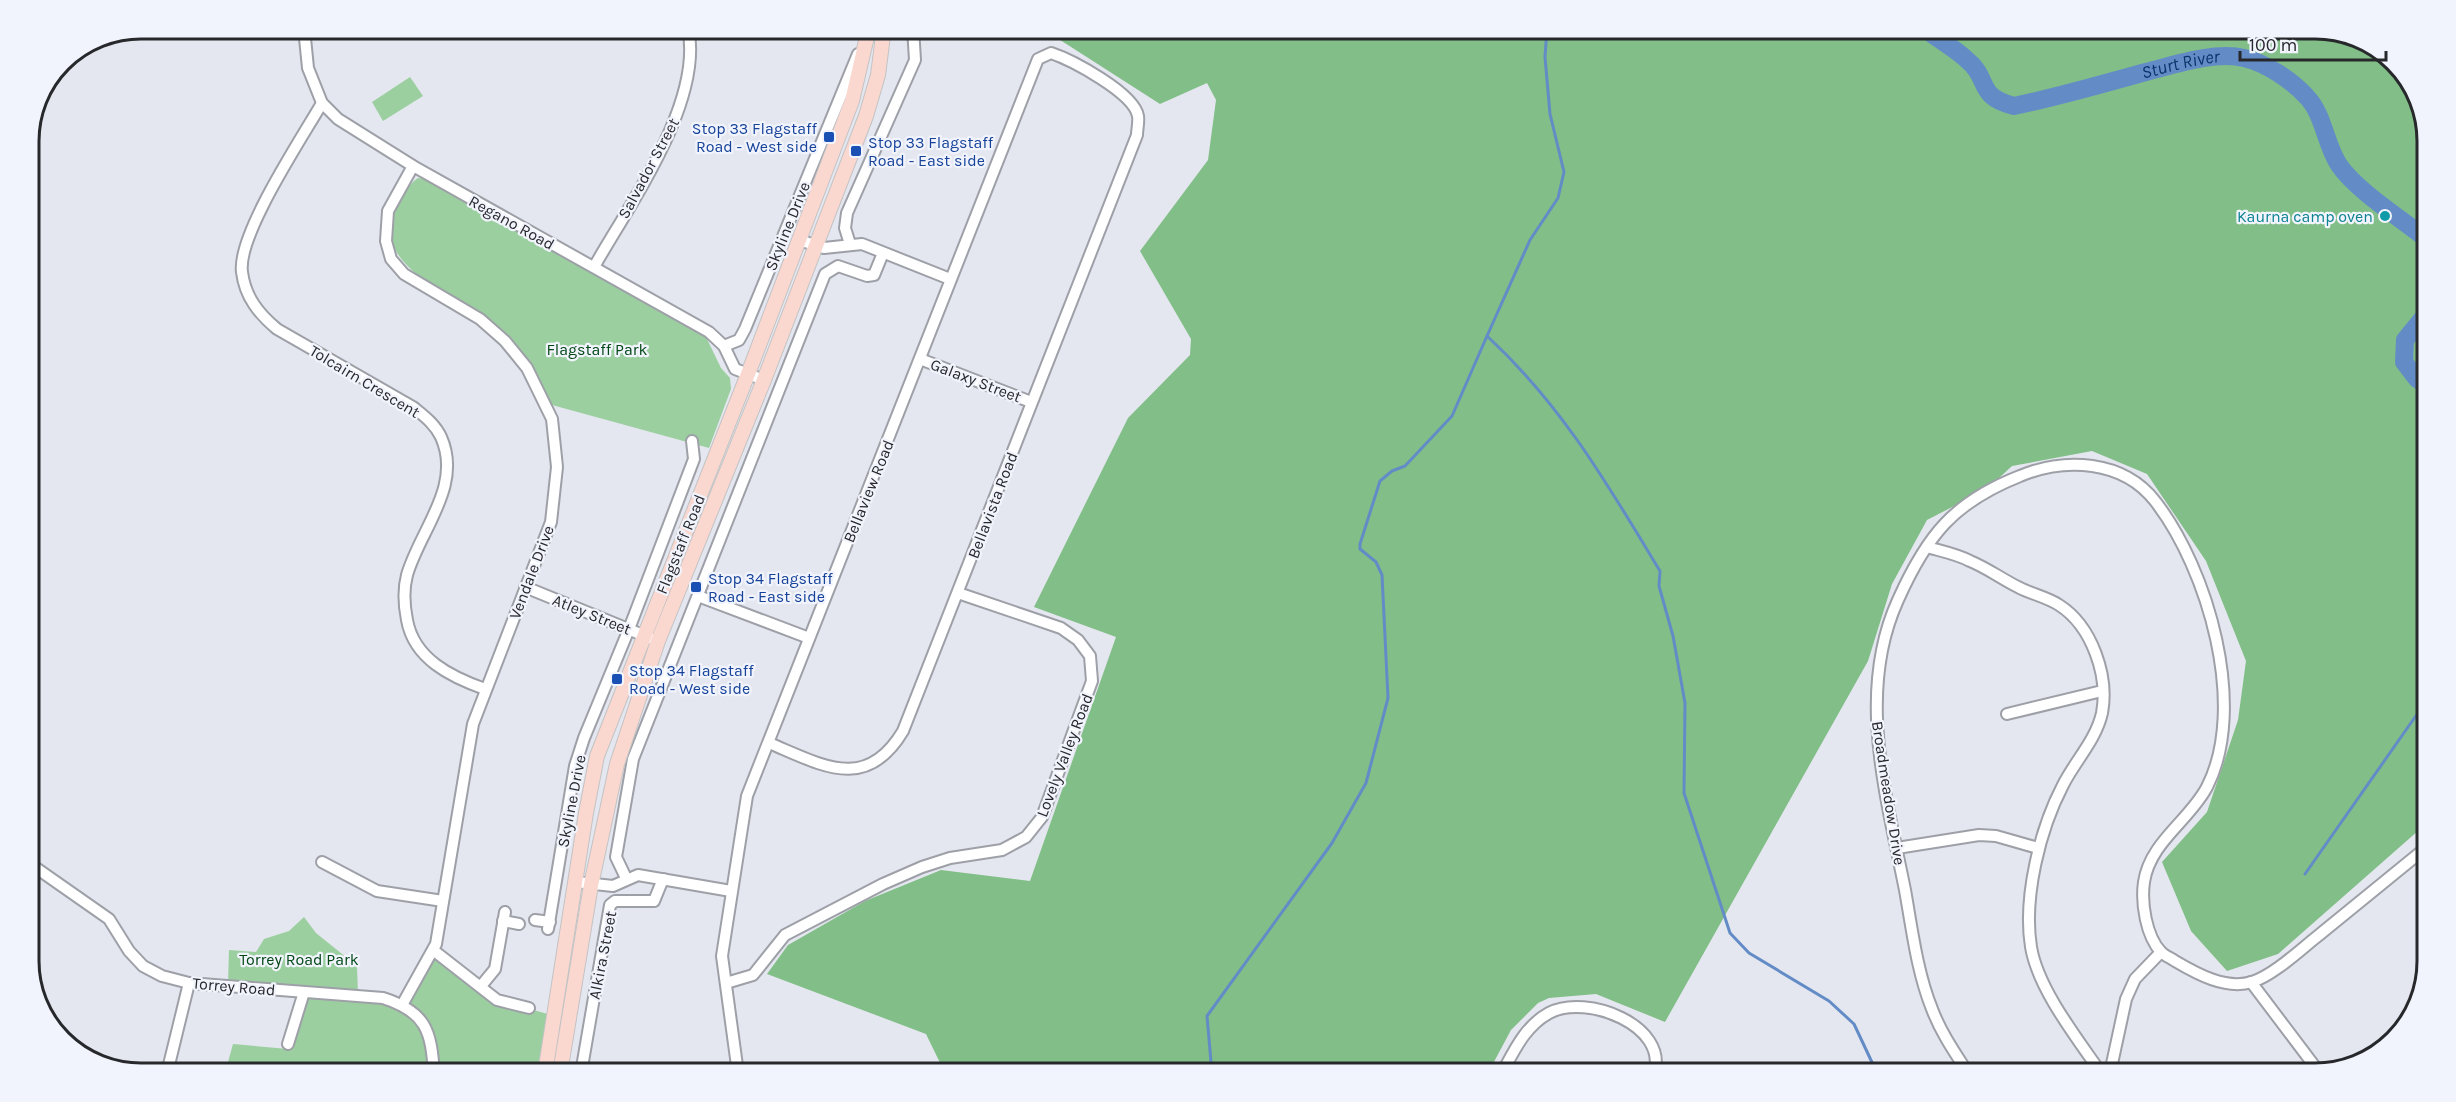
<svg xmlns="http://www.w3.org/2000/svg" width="2456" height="1102" font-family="Karla,sans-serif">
  <rect width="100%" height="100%" fill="#e4e7ef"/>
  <!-- green -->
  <g fill="#9ccfa0">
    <path d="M410,77L423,96L383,121L372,102Z"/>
    <path d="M418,178L428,179L706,337L721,368L730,378L731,389L709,448L552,405C540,380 527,355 507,335C472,299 363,271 397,207C404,196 407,185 418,178Z"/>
    <path d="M304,917L316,933L357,966L358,994L228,985L229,950L256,952L264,939L289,931Z"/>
    <path d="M433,950L497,1000L555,1016L545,1073H225L233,1044L288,1049L304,992L402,1005Z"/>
  </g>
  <!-- forest -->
  <path fill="#82be87" d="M2315,28L2358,37L2408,78L2427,134V823L2278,954L2227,971L2191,931L2162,862L2207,812L2238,720L2246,661L2206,561L2147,474L2092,451L2012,466L1987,489L1927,520L1892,584L1868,661L1665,1022L1596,994L1549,998L1538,1003L1511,1030L1488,1073H945L926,1034L767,974L788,945L865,901L941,870L1030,881L1116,637L1034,607L1128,418L1190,355L1191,339L1140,251L1208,160L1216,100L1207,83L1160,104L1043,29Z"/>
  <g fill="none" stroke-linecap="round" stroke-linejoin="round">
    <!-- stream -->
    <g stroke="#638cc7" stroke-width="3">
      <path d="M1547,28L1545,57L1550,114L1564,172L1558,198L1530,240L1487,336C1562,405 1608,485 1660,571L1659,586L1673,636L1685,703L1684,793L1730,933L1749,953L1829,1001L1854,1024L1877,1073"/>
      <path d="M2305,874L2427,700"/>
      <path d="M1212,1073L1207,1016L1332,843L1366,783L1388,698L1382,575L1376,562L1360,549V544L1380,481L1392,471L1405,466L1452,416L1487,336"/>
    </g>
    <!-- river -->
    <g stroke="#638cc7" stroke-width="18">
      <path id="s1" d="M1924,28C1937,39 1953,47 1966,59C1991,79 1975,96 2014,106C2058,97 2102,84 2146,72C2174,65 2215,51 2244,58C2266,63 2291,80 2306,96C2324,114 2325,144 2339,165C2356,190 2400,218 2425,238L2427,242"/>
      <path d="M2427,313L2405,340L2404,362L2417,379L2427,386"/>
    </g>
    <defs>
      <g id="minor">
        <path d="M304,28L308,68L322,103L338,119L413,166L709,332L724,346L735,369L764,380"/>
        <path d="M322,103C302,138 237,235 242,272C245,297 259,314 277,329L413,407C424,416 435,424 441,437C463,486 420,530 407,575C403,590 404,605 407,620C414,659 451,677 485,689"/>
        <path d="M799,240L824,248L862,244L950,279"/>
        <path d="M850,244L845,228L847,213L915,60L913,28"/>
        <path d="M594,267C629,205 704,102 688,28"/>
        <path d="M724,346L739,340L745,329L858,54"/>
        <path d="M920,359L1031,402"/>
        <path d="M1927,547C1941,551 1957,554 1970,561C1987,568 2002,579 2018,587C2031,594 2047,597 2059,605C2092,626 2109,676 2102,713C2096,740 2075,761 2063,785C2040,829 2023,897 2031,947C2038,989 2077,1038 2101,1073"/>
        <path d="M525,587L650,638"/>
        <path d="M698,596L809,638"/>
        <path d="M2007,714L2102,691"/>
        <path d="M1897,848L1979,835L1996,836L2038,848"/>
        <path d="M322,862L377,891L443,901"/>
        <path d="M29,863L109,919L129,951L143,966L162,976L189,983L383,998C426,1012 431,1030 434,1073"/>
        <path d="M626,878L616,857L633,759L825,274L838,266L867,276L874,275L883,253"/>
        <path d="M576,882L613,886L638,875L731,891"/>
        <path d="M535,920L550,922"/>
        <path d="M503,921L519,924"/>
        <path d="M548,929L575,766L584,738L629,629L694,459L692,441"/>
        <path d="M433,950L497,1000L529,1008"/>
        <path d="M2251,982L2319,1072"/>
        <path d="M726,983L753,975L785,935L883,884L922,867L950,858L1002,850L1026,837L1042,817L1092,681L1090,656L1078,640L1061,628L958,593"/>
        <path d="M481,986L495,969L505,912"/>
        <path d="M402,1005L436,944L473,724L551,522L557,467L552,419L527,368L505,341L480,319L404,274L391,259L386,241L388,211L413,166"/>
        <path d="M288,1044L304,992"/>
        <path d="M2368,1057L2385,1044"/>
        <path d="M167,1073L189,983"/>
        <path d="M581,1073L610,905L615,901H654L663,879"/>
        <path d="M738,1073L722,956L747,796L1038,59L1051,53C1072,60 1134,93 1138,116C1139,122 1137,129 1137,135L903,731C866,793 822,765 769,743"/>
        <path d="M1502,1073C1514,1051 1525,1026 1549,1013C1587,993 1669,1026 1654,1073"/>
        <path d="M1968,1073C1955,1053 1941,1033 1932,1009C1917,972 1912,929 1905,890C1886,795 1856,692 1898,600C1927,535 1954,502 2020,476C2065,457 2123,460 2155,501C2208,569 2248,707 2207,787C2189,821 2150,842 2144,882C2141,903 2146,936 2161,952C2165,956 2171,958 2175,961C2197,974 2226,990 2252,982C2274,975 2301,949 2319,935C2355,906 2391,876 2427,847"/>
        <path d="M2110,1073L2126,999L2135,979L2161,952"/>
      </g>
      <g id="major">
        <path d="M545,1073L586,813L597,756L748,374L852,101L869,28"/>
        <path d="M560,1073L591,885L617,764L658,641L764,380L866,116L878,75L884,28"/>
      </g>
    </defs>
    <!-- minor casing -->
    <use href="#minor" stroke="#9ea0a8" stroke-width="14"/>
    <!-- major casing -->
    <use href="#major" stroke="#c3c3c4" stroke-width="16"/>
    <!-- minor -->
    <use href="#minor" stroke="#fff" stroke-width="10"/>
    <!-- major -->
    <use href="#major" stroke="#fad8d0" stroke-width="14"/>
  </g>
  <!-- markers -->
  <g fill="#1a4fb4" stroke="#f2f4fd" stroke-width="2">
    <rect x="823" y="131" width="12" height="12" rx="3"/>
    <rect x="850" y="145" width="12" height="12" rx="3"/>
    <rect x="690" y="581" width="12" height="12" rx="3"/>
    <rect x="611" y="673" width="12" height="12" rx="3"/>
  </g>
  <circle fill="#0f9aa8" stroke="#f2f4fd" stroke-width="2" cx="2385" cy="216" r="6"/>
  <g text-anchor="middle" stroke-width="4.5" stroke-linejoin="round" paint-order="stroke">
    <!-- transit labels -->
    <g font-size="16" fill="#164399" stroke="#f2f4fd" text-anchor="start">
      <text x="817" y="134" text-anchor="end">Stop 33 Flagstaff<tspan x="817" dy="18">Road - West side</tspan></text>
      <text x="868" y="148">Stop 33 Flagstaff<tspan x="868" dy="18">Road - East side</tspan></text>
      <text x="708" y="584">Stop 34 Flagstaff<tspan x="708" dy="18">Road - East side</tspan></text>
      <text x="629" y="676">Stop 34 Flagstaff<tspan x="629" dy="18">Road - West side</tspan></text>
    </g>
    <!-- street labels -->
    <g font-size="16" fill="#27282b" stroke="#f2f4fd">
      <text transform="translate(648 168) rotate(-62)" y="6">Salvador Street</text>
      <text transform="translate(512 222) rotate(29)" y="6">Regano Road</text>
      <text transform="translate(787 226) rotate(-68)" y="6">Skyline Drive</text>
      <text transform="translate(976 380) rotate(21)" y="6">Galaxy Street</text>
      <text transform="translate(365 381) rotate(31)" y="6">Tolcairn Crescent</text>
      <text transform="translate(868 491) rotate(-68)" y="6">Bellaview Road</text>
      <text transform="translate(992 505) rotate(-69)" y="6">Bellavista Road</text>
      <text transform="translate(680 544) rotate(-68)" y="6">Flagstaff Road</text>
      <text transform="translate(531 572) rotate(-69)" y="6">Vendale Drive</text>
      <text transform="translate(592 614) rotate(22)" y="6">Atley Street</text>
      <text transform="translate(1064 755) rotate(-69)" y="6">Lovely Valley Road</text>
      <text transform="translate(1889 793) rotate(81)" y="6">Broadmeadow Drive</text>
      <text transform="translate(571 801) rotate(-79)" y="6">Skyline Drive</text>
      <text transform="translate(602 955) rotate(-79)" y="6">Alkira Street</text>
      <text transform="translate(234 986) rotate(5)" y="6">Torrey Road</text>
    </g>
    <!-- culture labels -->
    <g font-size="16" fill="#0d838f" stroke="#f2f4fd" text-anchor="end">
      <text x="2373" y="222">Kaurna camp oven</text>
    </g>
    <!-- park labels -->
    <g font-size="16" fill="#024815" stroke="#f2f4fd">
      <text x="597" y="355">Flagstaff Park</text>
      <text x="299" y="965">Torrey Road Park</text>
    </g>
    <!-- water labels -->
    <g font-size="18" font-style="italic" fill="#0b3369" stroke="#f2f4fd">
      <text dy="6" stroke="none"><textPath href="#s1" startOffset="294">Sturt River</textPath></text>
    </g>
  </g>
  <!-- crop -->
  <path d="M0 0H2456V1102H0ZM141 39H2315A102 102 0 0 1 2417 141V961A102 102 0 0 1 2315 1063H141A102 102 0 0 1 39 961V141A102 102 0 0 1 141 39Z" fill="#f2f4fd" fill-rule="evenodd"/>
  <path fill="none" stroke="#27282b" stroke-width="3" d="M141 39H2315A102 102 0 0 1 2417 141V961A102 102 0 0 1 2315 1063H141A102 102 0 0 1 39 961V141A102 102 0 0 1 141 39Z"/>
  <!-- scale -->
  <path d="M2240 51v9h146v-9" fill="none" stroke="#27282b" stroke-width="3"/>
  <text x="2249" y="51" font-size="18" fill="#27282b" stroke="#f2f4fd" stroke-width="4.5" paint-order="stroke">100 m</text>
</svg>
